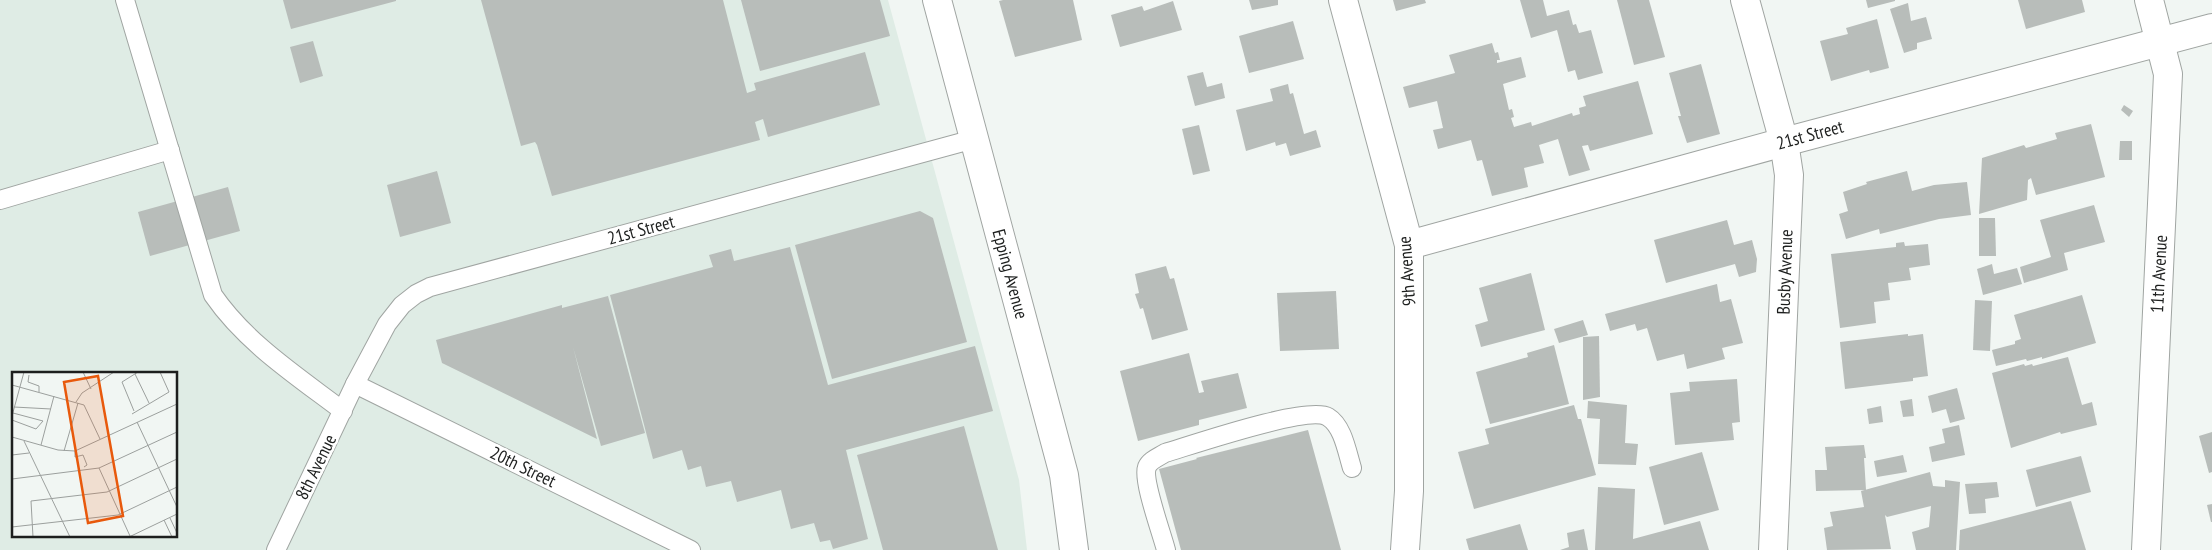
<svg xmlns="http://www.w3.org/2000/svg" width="2212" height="550" font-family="'PT Sans Narrow',sans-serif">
  <rect width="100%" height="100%" fill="#f1f6f3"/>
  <!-- built -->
  <path fill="#dfece5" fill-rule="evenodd" d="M0,0H888L1019,480L1027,550H0ZM14,374H176V536H14Z"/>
  <!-- building -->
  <g fill="#b8bdba">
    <path d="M283,0H396V1L291,29Z"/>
    <path d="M481,0H723L747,93L756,90L754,83L865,52L880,105L768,137L763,119L755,122L760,140L552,196L537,145L535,142L521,146Z"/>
    <path d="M741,0H880L890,36L760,71Z"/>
    <path d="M1003,0H1073L1082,40L1015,57L999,1Z"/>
    <path d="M1249,0H1278V5L1252,10Z"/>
    <path d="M1393,0H1425L1426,3L1396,11Z"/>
    <path d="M1520,0H1543L1547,16L1569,10L1573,25L1576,24L1579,33L1591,30L1603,73L1578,80L1575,70L1568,72L1557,30L1531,38Z"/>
    <path d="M1617,0H1649L1665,57L1634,65Z"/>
    <path d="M1866,0H1895V1L1868,8Z"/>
    <path d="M2018,0H2082L2085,12L2026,29Z"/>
    <path d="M1173,1L1182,30L1120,47L1111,15L1142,6L1144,11Z"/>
    <path d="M1908,3L1911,21L1926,17L1932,39L1917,43V49L1904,53L1890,9Z"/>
    <path d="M1877,19L1889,68L1870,73L1869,70L1831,81L1820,41L1848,34L1846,28Z"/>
    <path d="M1293,21L1304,59L1249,73L1239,36Z"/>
    <path d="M313,41L323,76L300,83L290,47Z"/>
    <path d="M1492,43L1495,53L1498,52L1500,60H1497V63L1521,57L1526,77L1503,84L1509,110L1512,109L1514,117L1511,118L1514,127L1531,122L1532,126L1572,113L1573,116L1580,114L1579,108L1586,106L1583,96L1638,81L1653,134L1590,151L1588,145L1582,146L1590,170L1569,176L1558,139L1539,145L1544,163L1524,168L1528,187L1492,196L1482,160L1477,161L1471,140L1438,149L1433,130L1443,128L1437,101L1409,108L1403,87L1455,73L1449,55Z"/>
    <path d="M1701,64L1720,134L1687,143L1678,116H1681L1669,73Z"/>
    <path d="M1203,72L1207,87L1222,83L1225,98L1195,106L1187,76Z"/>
    <path d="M1288,84L1290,94L1293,93L1304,134L1316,130L1321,147L1290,156L1286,143L1276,146L1275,142L1246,151L1236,110L1273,101L1270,89Z"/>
    <path d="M2124,105L2133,111L2129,117L2121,110Z"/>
    <path d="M2091,124L2105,177L2036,195L2031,178L2028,180L2027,200L1979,214L1982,158L2024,145L2026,148L2057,139L2055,133Z"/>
    <path d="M1199,125L1210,171L1193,175L1182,129Z"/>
    <path d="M2120,141H2132V160H2119Z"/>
    <path d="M437,171L451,223L400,237L387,185Z"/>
    <path d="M1907,171L1912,191L1934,185L1967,182L1971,215L1939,219L1880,234L1879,229L1846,239L1839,214L1848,211L1843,192L1867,184L1866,182Z"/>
    <path d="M228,187L240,231L150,256L138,212Z"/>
    <path d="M2094,205L2105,242L2064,253L2068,270L2024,283L2020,267L2051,257L2040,220Z"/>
    <path d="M920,211L933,218L967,342L832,379L795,245Z"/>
    <path d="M1979,218H1995L1996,256H1979Z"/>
    <path d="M1727,220L1734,245L1752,240L1757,259L1756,272L1739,277L1735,264L1666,283L1654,240Z"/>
    <path d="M1904,242L1905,246L1928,244L1930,265L1909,268L1911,280L1888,283L1890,300L1874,302L1876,323L1840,328L1831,254L1896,247V243Z"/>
    <path d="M790,247L828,385L975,346L993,411L846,450L868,539L833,549L830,540L820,542L814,523L791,529L781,490L737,502L731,481L706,487L701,466L688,470L682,450L653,459L610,295L713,267L709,255L731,249L734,261Z"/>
    <path d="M1992,264L1994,274L2017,268L2022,284L1983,295L1977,269Z"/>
    <path d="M1166,266L1170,279L1174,278L1188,330L1152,340L1143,308L1140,309L1135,294L1139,293L1135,274Z"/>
    <path d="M1531,273L1545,330L1481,347L1475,325L1488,321L1479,288Z"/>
    <path d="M1717,284L1720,302L1731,299L1743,343L1722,348L1725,359L1687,369L1684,354L1657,361L1647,328L1637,331L1635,324L1610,331L1605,314Z"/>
    <path d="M1336,291L1339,349L1280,351L1277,293Z"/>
    <path d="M2082,295L2096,343L2042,359V357L2027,361L2026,359L1996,366L1992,350L2015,344V341L2021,339L2014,315Z"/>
    <path d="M608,296L645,433L601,446L573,347L597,439L442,363L436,340L562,305V308Z"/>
    <path d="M1975,300L1992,301L1990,351L1973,350Z"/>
    <path d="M1583,320L1588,335L1559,343L1554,329Z"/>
    <path d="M1908,334V336L1923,334L1928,376L1913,378V381L1845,389L1840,342Z"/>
    <path d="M1599,336L1600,397L1583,400V337Z"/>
    <path d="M1554,345L1569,404L1490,424L1476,372L1528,357L1527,353Z"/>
    <path d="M1189,353L1199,393L1204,392L1201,381L1238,373L1247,408L1199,420V425L1138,441L1120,371Z"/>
    <path d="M2068,357L2082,405L2092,402L2097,425L2061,434L2060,432L2011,448L1992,373L2024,364L2025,366L2032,364L2033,366Z"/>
    <path d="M1737,379L1740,422L1732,423L1734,440L1675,445L1670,393L1690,391L1689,382Z"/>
    <path d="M1957,388L1965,419L1950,423L1946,409L1932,413L1928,396Z"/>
    <path d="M1912,399L1914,416L1903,417L1900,401Z"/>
    <path d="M1588,401L1627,405L1625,443L1638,444L1636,465L1598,464L1600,419L1587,418Z"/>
    <path d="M1574,405L1578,419H1581L1596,475L1474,509L1458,452L1489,444L1485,429Z"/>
    <path d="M1881,406L1883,422L1869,424L1867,409Z"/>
    <path d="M1959,425L1965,455L1932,462L1929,447L1945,443L1942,429Z"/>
    <path d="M964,426L998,550H883L857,455Z"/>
    <path d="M1308,430L1341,550H1181L1159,469L1197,459L1196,458Z"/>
    <path d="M2212,432V472L2209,473L2199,436Z"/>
    <path d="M1864,445L1866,458H1864L1866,490L1816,491L1815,470H1827L1825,447Z"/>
    <path d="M1702,452L1719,510L1664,525L1649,467Z"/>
    <path d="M1903,455L1907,472L1877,477L1874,461Z"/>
    <path d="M2081,456L2091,492L2036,507L2026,470Z"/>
    <path d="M1930,472L1933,486L1945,487V480L1960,482L1956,550H1916L1912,532L1929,527L1931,506L1887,517L1885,515L1891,549L1827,550L1824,528L1833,526L1830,512L1864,507L1861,491Z"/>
    <path d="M1997,482L1999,497L1985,499L1986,513L1969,514L1965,484Z"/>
    <path d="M1598,487L1635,489L1633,539L1700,521L1709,550H1595Z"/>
    <path d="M2071,501L2086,550H1959L1960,530Z"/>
    <path d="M2212,504V522H2211L2207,505Z"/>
    <path d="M1520,524L1528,550H1469L1466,539Z"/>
    <path d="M1584,529L1588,550H1560L1569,547L1567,533Z"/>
  </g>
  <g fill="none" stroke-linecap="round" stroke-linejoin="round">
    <defs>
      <g id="service">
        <path d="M125,0L213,295C246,343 297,376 343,411"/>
        <path d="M0,200L170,150"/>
        <path d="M355,384L691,550"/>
        <path d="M276,550L355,384L387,324L402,305L416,294L430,287L974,139"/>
        <path d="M1166,550C1162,534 1142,480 1147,467C1150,460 1159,457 1165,453C1192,445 1308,405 1328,417C1343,426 1347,452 1352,468"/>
      </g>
      <g id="minor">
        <path d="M1343,0L1409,245V491L1405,550"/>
        <path d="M1745,0L1784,142L1789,175L1773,550"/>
        <path d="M1409,245L1784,142L2212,28"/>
        <path d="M2146,550L2168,74L2149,0"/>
      </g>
      <path id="tertiary" d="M937,0L1064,475L1074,550"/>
    </defs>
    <!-- service casing -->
    <use href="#service" stroke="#a0a5a2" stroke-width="20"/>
    <!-- minor casing -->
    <use href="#minor" stroke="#a0a5a2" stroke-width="30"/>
    <!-- tertiary casing -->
    <use href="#tertiary" stroke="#a0a5a2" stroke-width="30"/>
    <!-- service -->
    <use href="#service" stroke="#fff" stroke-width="18"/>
    <!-- minor -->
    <use href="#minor" stroke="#fff" stroke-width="28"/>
    <!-- tertiary -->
    <use href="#tertiary" stroke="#fff" stroke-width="28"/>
  </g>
  <g text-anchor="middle" stroke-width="5" stroke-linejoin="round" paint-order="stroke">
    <!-- street labels -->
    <g font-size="18" fill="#1d1f1e" stroke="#fff">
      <text transform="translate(1810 135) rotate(-15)" y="6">21st Street</text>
      <text transform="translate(641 230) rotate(-15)" y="6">21st Street</text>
      <text transform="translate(1407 271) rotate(-94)" y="6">9th Avenue</text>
      <text transform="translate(1785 272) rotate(-88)" y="6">Busby Avenue</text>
      <text transform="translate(1010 274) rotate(75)" y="6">Epping Avenue</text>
      <text transform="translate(2159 274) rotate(-87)" y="6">11th Avenue</text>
      <text transform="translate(316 467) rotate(-64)" y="6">8th Avenue</text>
      <text transform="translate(523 467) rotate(26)" y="6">20th Street</text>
    </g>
  </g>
  <!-- overview -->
  <g transform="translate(12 372)">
    <rect width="165" height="165" fill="#f1f6f3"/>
    <path fill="none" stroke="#9ca09e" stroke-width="1" d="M71,0L79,17M123,2L137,31M17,3L16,10L27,14V20M0,13L72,33L88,67M64,30L70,21L102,0M2,35L39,37M122,39L110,10L126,0M120,42L157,20L148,0M0,44L12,0M0,48L24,57L31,49L1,41M125,50L165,135M0,65L46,78L63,79L165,32M12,69L58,165M29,73L42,24M52,79L66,31M63,79V85L71,83L75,93L72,95M0,83L17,81M87,96L118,164M0,107L87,96L165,60M158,146L165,161M152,148L160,165M0,155L106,143L165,115M21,165L19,129L95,120L165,87M117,165L165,142"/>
    <path fill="#e8590c" fill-opacity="0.15" stroke="#e8590c" stroke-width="2.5" d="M86,4L111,144L76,151L52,10Z"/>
    <rect width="165" height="165" fill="none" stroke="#1d1f1e" stroke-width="2.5"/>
  </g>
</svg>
